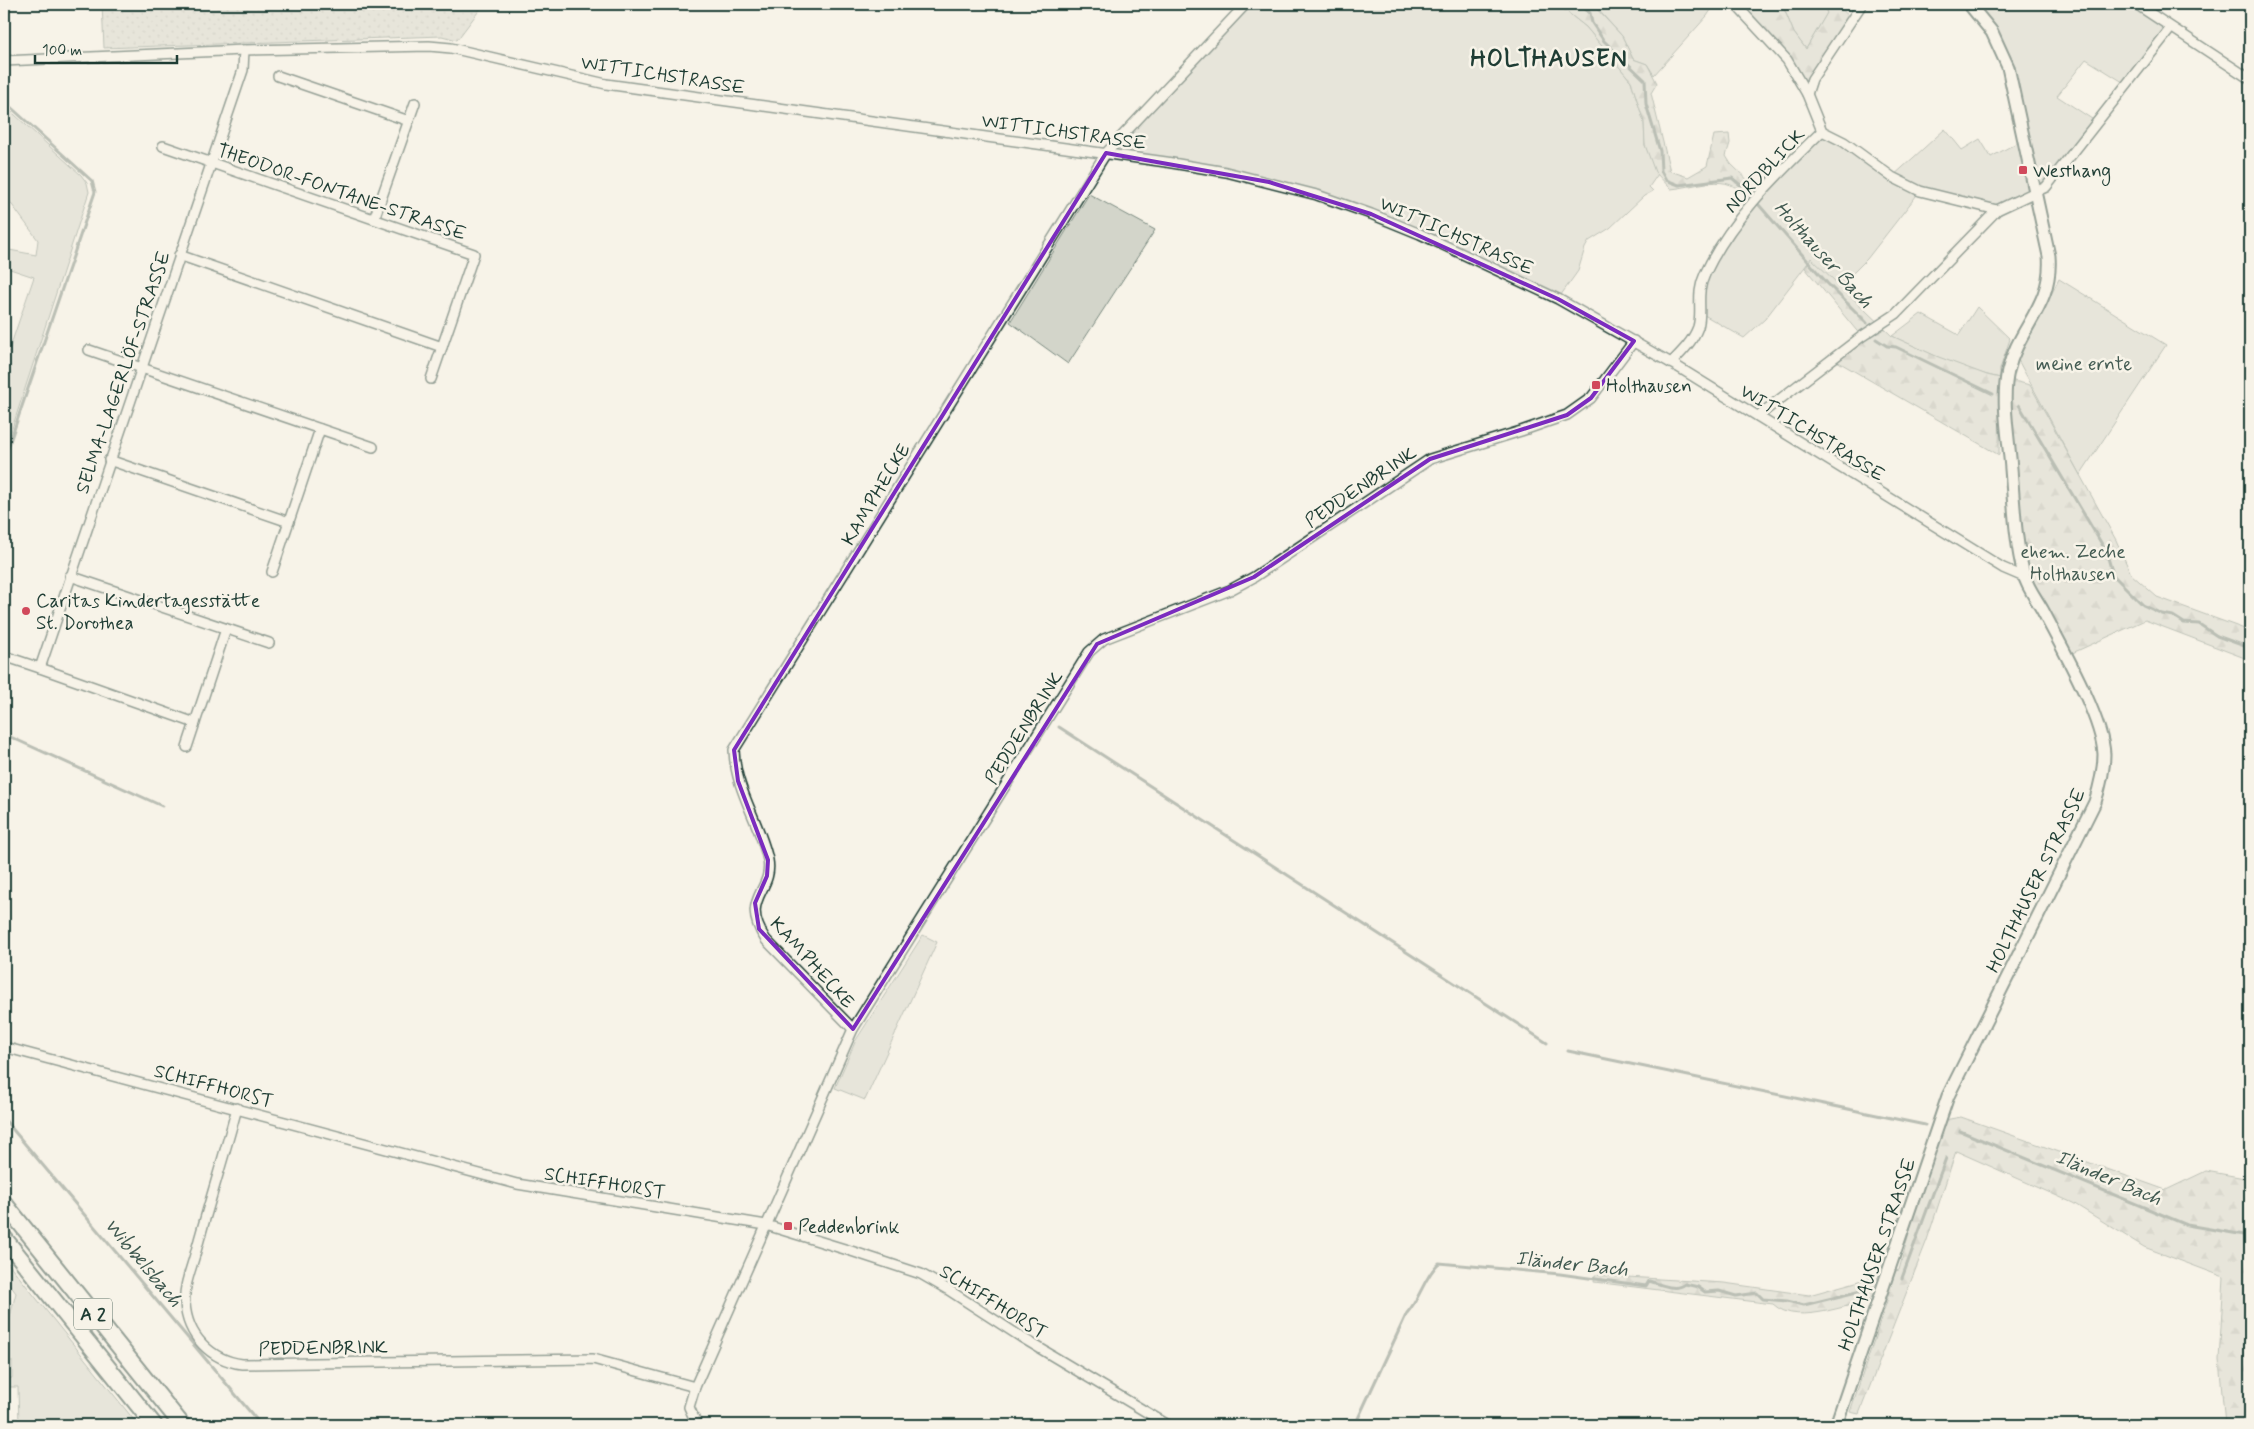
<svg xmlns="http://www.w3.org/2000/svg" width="2254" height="1429" font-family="Mynerve,sans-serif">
  <defs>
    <pattern id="forest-firs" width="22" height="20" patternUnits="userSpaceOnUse" patternTransform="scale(1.25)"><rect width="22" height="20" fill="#d3d5ca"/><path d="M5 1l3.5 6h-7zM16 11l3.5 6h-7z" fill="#b5b8ae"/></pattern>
    <pattern id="park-dots" width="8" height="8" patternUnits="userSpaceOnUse" patternTransform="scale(1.25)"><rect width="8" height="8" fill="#d3d5ca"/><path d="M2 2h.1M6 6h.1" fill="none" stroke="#b5b8ae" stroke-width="1.8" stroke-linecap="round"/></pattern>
  </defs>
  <rect width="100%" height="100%" fill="#f7f3e8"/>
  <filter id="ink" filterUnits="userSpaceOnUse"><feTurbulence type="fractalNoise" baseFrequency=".02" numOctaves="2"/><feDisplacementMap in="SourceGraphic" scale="10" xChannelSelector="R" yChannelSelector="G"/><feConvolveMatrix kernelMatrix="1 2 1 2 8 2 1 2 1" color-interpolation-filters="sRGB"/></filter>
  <g filter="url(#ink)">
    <!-- green -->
    <g fill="#d3d5ca" stroke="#79897f">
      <path d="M1246,4H1557L1586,27L1631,81L1644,122L1645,145L1658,174L1649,187L1653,191L1644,196L1610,228L1589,241L1585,248L1578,271L1558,299L1420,234L1269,182L1106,153Z"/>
      <path d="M1593,4H1715L1707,16L1654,75L1647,64L1633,59L1622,36Z"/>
      <path d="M1782,4H1823L1827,13L1806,49L1794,33Z"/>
      <path d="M1970,4H2136L2171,28L2126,84L2086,59L2057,96L2095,121L2046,187L1997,210L1920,191L1867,259L1839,287L1811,259L1765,319L1744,338L1699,312L1698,297L1734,227L1822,131L1892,177L1945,129L1962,150L1980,139L1991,157L2024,139L2005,57Z"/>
      <path d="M4,105L81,175L87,183L89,192L4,453V365L34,277L4,267V249L36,255L38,240L4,194Z"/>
      <path d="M1089,194L1155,230L1068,364L1010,322Z"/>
      <path d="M2059,279L2166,345L2080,475L2018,360Z"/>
      <path d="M1977,307L2010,339L2000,369V378C1962,370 1927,352 1892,336L1921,314L1959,335Z"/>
      <path d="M923,935L937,942L865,1100L835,1088L856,1040Z"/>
      <path d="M4,1258L138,1425H19L18,1387H4V1378H12V1361H4V1340L16,1293L4,1277Z"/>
    </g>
    <!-- forest -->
    <g fill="url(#forest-firs)" stroke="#79897f">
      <path d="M1557,4H1592L1622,36L1633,59L1647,64L1657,83L1651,93L1670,171L1688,177L1707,166L1714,135L1729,134L1730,143L1726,156L1731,164L1760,192L1750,205C1733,169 1702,186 1671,189L1655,172L1645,145L1644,122L1631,81L1586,27Z"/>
      <path d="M1738,4H1782L1794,33L1806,49L1827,13L1823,4H1836L1852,19L1807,94L1787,60Z"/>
      <path d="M1811,258L1892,336L1936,356L1987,375L2000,378L1999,455L1835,360L1861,336L1805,268Z"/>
      <path d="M2010,380L2030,385L2116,540L2131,574L2157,597L2250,631V660L2145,620L2068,655L2027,575L2017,502Z"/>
      <path d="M1961,1117L2166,1190L2206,1171L2250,1179V1425H2225L2219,1360L2224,1277L2144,1247L2073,1203L1956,1151L1927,1240L1859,1414L1850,1412L1888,1298C1855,1299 1799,1329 1773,1304L1594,1282L1595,1275L1724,1283L1809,1295L1899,1270L1939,1121Z"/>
    </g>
    <!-- park -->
    <path fill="url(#park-dots)" stroke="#79897f" d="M102,4H484L457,40L442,36L104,48Z"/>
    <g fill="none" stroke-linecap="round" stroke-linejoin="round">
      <!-- stream -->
      <g stroke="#6f8077" stroke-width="3">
        <path d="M1579,4L1590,13L1592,23L1604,41L1645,80L1646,104L1660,151L1661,171L1666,180L1679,185L1732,178L1751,194"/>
        <path d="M4,101L92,181L95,192L4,459"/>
        <path d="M1759,205L1827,283L1867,323"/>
        <path d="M1876,339L1887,346L1896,347L1993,394"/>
        <path d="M2019,405L2106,551L2113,575L2143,605L2162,614L2173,616L2184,623L2199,624L2217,636L2250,648"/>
        <path d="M1059,727L1547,1043"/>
        <path d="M4,734L162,806"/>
        <path d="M1568,1051L1925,1125"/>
        <path d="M4,1119L261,1425"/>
        <path d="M1960,1131L2187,1225L2250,1236"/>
        <path d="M1902,1278L1946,1158"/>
        <path d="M1355,1425L1407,1313C1420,1299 1424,1277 1439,1263L1560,1274L1646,1286L1649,1281C1661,1284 1675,1292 1685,1284L1698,1287L1705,1292L1719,1291L1736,1296L1757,1293L1763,1299L1787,1301L1804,1305L1873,1288"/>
      </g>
      <defs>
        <g id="street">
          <path d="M1735,4L1787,60L1807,94L1822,131L1844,142L1892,177L1920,191L1997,210"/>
          <path d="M2136,4L2250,79"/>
          <path d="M4,61L244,50L429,46L451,48L606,84L1166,162L1226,172L1317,195L1371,214L1420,234L1558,299L1678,367L2003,568L2024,577"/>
          <path d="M278,76L409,121"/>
          <path d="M1807,94L1812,79L1862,4"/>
          <path d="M163,146L474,254L431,379"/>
          <path d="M374,219L415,103"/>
          <path d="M179,255L442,347"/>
          <path d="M89,350L373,447"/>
          <path d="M1671,363C1682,352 1693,341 1698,327C1703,310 1695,295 1705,274C1731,218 1778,174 1822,131"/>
          <path d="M1758,416L1861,337L1896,314L1997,210L2046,187L2171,28"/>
          <path d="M109,460L289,522"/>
          <path d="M272,572L320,429"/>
          <path d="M70,576L269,643"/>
          <path d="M4,656L40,668L243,70L244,50"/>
          <path d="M40,668L195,723"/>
          <path d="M187,747L226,629"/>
          <path d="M853,1029L766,940C738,898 774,892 768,860C760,822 735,790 734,750L1106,153L1246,4"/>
          <path d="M4,1047L517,1184L766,1225L851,1251L921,1274L947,1289L1021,1337L1168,1425"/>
          <path d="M237,1108C224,1156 209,1203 196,1251C192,1267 183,1287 185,1303C187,1336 211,1360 242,1364L593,1359L695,1387"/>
          <path d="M697,1425L689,1407L695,1387L853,1029L1089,652L1104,639L1230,590L1254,577L1430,459L1521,431L1567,415L1591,398L1634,341"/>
        </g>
        <path id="secondary" d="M1836,1425L1948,1096L2095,802C2100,786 2104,770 2104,754C2102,717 2061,646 2043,611C2037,600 2027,587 2024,575C2015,541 2014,504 2011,469C2009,440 2001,400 2008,371C2018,327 2053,306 2049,256L2008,67L1992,32L1969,4"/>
        <g id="highway">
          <path d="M4,1203L182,1425"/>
          <path d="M4,1238L154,1425"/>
        </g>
      </defs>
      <!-- street casing -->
      <use href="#street" stroke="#1f3d34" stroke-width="12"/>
      <!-- secondary casing -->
      <use href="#secondary" stroke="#1f3d34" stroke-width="15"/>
      <!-- highway casing -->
      <use href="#highway" stroke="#1f3d34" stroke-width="19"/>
      <!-- street -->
      <use href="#street" stroke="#f7f3e8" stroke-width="9"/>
      <!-- secondary -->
      <use href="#secondary" stroke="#f7f3e8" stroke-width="11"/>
      <!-- highway -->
      <use href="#highway" stroke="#f7f3e8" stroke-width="15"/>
    </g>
  </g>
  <!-- marked area -->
  <path d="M0 0H2254V1429H0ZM1106,153L1269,182L1371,214L1558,299L1634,341L1591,398L1567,415L1430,459L1254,577L1097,644L853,1029L759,929L755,903L767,876L768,860L738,781L734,750Z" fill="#f7f3e8" fill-opacity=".55" fill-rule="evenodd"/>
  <path fill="none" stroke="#7b2cbf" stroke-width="4" stroke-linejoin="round" d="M1106,153L1269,182L1371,214L1558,299L1634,341L1591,398L1567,415L1430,459L1254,577L1097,644L853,1029L759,929L755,903L767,876L768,860L738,781L734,750Z"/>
  <!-- markers -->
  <g fill="#d1495b" stroke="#f7f3e8" stroke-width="2">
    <rect x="2018" y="165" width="10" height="10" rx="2.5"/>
    <rect x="1591" y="380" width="10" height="10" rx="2.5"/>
    <circle cx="26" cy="611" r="5"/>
    <rect x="783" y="1221" width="10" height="10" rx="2.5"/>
  </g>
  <g text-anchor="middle" stroke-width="5" stroke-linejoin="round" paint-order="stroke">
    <!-- shield labels -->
    <rect fill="#f7f3e8" stroke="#60746a" stroke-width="1" x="74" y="1298.5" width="38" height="31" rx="4"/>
    <g font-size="18" font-weight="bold" fill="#1f3d34">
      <text x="93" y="1320">A 2</text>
    </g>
    <!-- street labels -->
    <g font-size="19" fill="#1f3d34" stroke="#f7f3e8">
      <text transform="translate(663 74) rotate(9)" y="7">WITTICHSTRASSE</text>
      <text transform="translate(1064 131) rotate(8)" y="7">WITTICHSTRASSE</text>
      <text transform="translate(1764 170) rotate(-47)" y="7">NORDBLICK</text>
      <text transform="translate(342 191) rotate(19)" y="7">THEODOR-FONTANE-STRASSE</text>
      <text transform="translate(1457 235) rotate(24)" y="7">WITTICHSTRASSE</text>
      <text transform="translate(122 372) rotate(-71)" y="7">SELMA-LAGERLÖF-STRASSE</text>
      <text transform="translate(1813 432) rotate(32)" y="7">WITTICHSTRASSE</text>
      <text transform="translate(1360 486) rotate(-34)" y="7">PEDDENBRINK</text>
      <text transform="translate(875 494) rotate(-59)" y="7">KAMPHECKE</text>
      <text transform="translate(1023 727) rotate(-58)" y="7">PEDDENBRINK</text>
      <text transform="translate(2035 880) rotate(-64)" y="7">HOLTHAUSER STRASSE</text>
      <text transform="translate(813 962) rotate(48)" y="7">KAMPHECKE</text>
      <text transform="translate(214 1085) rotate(15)" y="7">SCHIFFHORST</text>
      <text transform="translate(605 1182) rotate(9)" y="7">SCHIFFHORST</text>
      <text transform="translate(1876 1254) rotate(-71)" y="7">HOLTHAUSER STRASSE</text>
      <text transform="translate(994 1301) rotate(32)" y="7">SCHIFFHORST</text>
      <text transform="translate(323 1347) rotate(-1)" y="7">PEDDENBRINK</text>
    </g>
    <!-- poi labels -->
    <g font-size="19" fill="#1f3d34" stroke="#f7f3e8" text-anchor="start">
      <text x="2033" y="177">Westhang</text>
      <text x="1606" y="392">Holthausen</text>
      <text x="36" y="607">Caritas Kindertagesstätte<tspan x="36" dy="22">St. Dorothea</tspan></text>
      <text x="798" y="1233">Peddenbrink</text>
    </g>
    <!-- park labels -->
    <g font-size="19" fill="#435b52" stroke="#f7f3e8">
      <text x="2084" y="370">meine ernte</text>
      <text x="2073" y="558">ehem. Zeche<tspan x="2073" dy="22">Holthausen</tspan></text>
    </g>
    <!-- water labels -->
    <g font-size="20" font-style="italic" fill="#405950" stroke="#f7f3e8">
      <text transform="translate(1824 254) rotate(48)" y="7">Holthauser Bach</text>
      <text transform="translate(2109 1177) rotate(23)" y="7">Iländer Bach</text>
      <text transform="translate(144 1262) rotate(50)" y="7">Wibbelsbach</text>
      <text transform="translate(1572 1263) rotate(6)" y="7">Iländer Bach</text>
    </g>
    <!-- district labels -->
    <g font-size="24" font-weight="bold" letter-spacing="1" fill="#1f3d34" stroke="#f7f3e8">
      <text x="1549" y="66">HOLTHAUSEN</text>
    </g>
  </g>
  <!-- margin -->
  <rect width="2254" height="1429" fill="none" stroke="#f7f3e8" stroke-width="20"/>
  <rect x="10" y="10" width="2234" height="1409" fill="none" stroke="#1f3d34" stroke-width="2" filter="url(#ink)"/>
  <!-- scale -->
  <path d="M35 55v8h142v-8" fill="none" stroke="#1f3d34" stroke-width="2.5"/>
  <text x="42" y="55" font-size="15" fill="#1f3d34" stroke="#f7f3e8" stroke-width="4" paint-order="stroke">100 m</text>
</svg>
